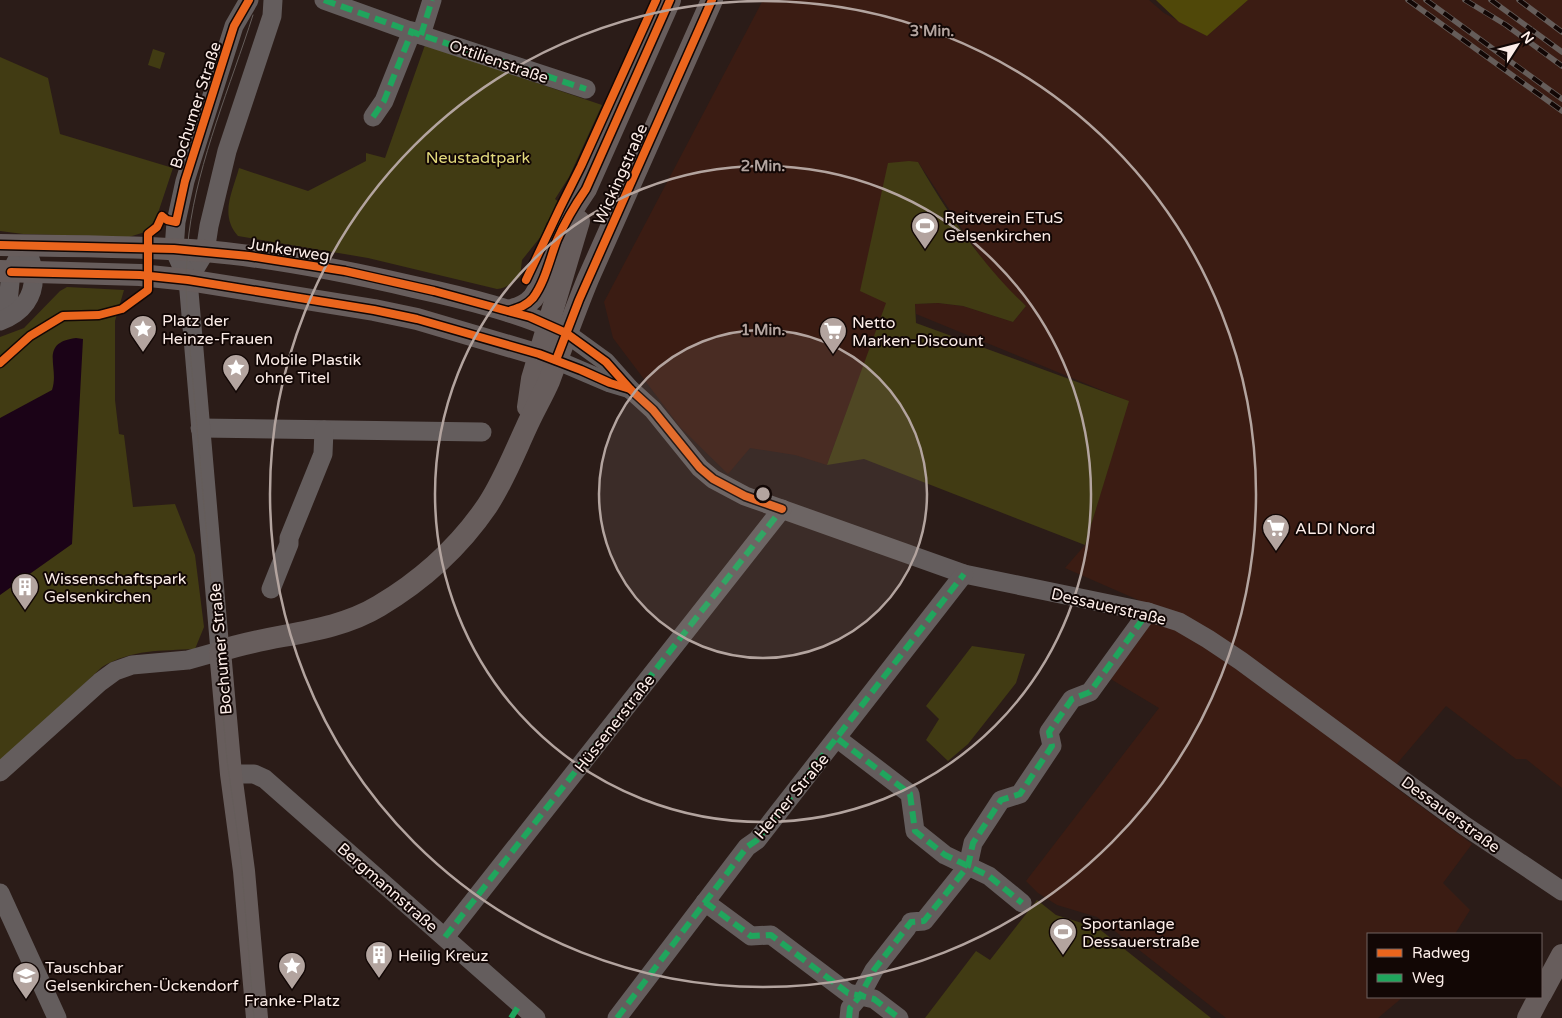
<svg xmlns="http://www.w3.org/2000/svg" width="1562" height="1018" font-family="'Varela Round',sans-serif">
  <rect width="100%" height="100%" fill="#2b1c18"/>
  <!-- built -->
  <path fill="#3b1c13" d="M763,0H1149L1164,13L1207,36L1248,0H1562V788L1526,759H1516L1446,706L1384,779L1472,844L1443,883L1470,910L1455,934H1368V997H1403L1378,1018H1226L1097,917L1057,905L1038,893L1026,881L1159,708L1104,675L1152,606L1065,568L1085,545L1128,401L916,314L915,304L938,303L963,306L1013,322L1026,306L1007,288L982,259L918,162L887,303L827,465L795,455L750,448L728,474L680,427L613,338L604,302Z"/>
  <!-- green -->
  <g fill="#413b13">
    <path d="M425,45L602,105L569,177L555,199L559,202L549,222H547L542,235L522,260L520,277C512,283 506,288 497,289L368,258L238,236C219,215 233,191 239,168L308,191L366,161V153L385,158Z"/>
    <path d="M153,49L165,53L160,69L148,65Z"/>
    <path d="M0,57L48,78L60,134L173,168L156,219L145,232L129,237L23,234L0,231Z"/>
    <path d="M909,161L918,162C948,214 982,265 1026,306L1013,322L963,306L938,303L915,304L916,323L1129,401L1085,545L864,459L827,465L886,303L860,291L888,163Z"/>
    <path d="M67,287L124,290L115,321V400L119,434L124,435L133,507L175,504L195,555L204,627L195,649C161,651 132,649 102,667L0,764V337L24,328L60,291Z"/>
    <path d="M972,646L1025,654L1016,683L968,744L948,761L926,740L939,719L926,706Z"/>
    <path d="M1037,900L1056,915L1098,928L1211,1018H925L976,951L990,960Z"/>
  </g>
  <!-- forest -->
  <path fill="#504809" d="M1156,0H1248L1207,36L1179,22Z"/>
  <!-- water -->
  <path fill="#1b0317" d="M76,338L83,339L72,544L0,595V418L52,390C60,367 38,343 76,338Z"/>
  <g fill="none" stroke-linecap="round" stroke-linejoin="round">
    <!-- minor -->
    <g stroke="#645d5d" stroke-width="19">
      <path d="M324,0L421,35L586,89"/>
      <path d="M421,35L432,0"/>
      <path d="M373,117L384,101L412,31"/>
      <path d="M188,280L205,252L209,226L227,151L272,16L273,0"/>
      <path d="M0,315L8,303L11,272L17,260"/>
      <path d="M0,321C22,313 36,296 33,272C33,263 27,253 25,245"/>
      <path d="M566,333L606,362L630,389L653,410L700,468L713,479L745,496L964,574L1148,612L1179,622L1208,639L1241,661L1465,826L1562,891"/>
      <path d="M556,360L610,383L630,389"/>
      <path d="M200,428L482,432"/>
      <path d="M271,589L289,544V538L323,454L324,430"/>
      <path d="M838,739L910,794L915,831L945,855L989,876L1022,903"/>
      <path d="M0,772L100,682L115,671L132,665L188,660L220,651L188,280L174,249L176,222L185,181L234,26L249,0"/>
      <path d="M231,774H254L265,779L536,1018"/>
      <path d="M0,893L57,1018"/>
      <path d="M705,902L751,936L771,935L848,993L874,999L899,1018"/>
      <path d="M911,922L924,921L968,866L973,843L1001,800L1020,794L1052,746L1049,732L1072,699L1090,692L1148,612"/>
      <path d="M445,937L782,509"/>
      <path d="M617,1018L747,847L757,840L964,574"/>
      <path d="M849,1018L850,1008L860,996L874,970L907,928"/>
    </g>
    <!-- major -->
    <g stroke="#675d5c" stroke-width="22">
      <path d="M0,245C68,246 137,246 205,251C275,257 345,271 414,287C465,298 518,311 566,333"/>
      <path d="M0,271L140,275L188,280L374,310L417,319L556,360"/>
      <path d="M509,311C518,308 526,306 533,298C545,282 550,258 557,240C565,222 575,205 586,189L670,0"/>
      <path d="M528,407L532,379L579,221"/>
      <path d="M1541,994L1562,955"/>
      <path d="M257,1018L244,871L231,774L220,651C272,633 331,635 379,606C421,581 459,547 487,506C503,482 514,454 526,428C533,412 542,397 549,381C562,347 574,313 588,279C629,186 670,93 712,0"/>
      <path d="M1528,1018L1539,997"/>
    </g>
    <!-- tram -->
    <path stroke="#655d5a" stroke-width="1" d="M253,15C231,84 198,161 189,233C185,265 186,296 188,328L227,760L241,858L254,1018"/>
    <defs>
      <g id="rail">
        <path d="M1408,0L1562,111"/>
        <path d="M1426,0L1562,99"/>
        <path d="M1465,0L1506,25L1562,66"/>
        <path d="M1491,0L1562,52"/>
        <path d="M1519,0L1562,32"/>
      </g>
    </defs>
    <!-- rail casing -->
    <use href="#rail" stroke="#655d5a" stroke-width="5.5"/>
    <!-- rail -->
    <use href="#rail" stroke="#120705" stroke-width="4" stroke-dasharray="11" stroke-linecap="butt"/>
    <!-- quiet -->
    <g stroke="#20a55d" stroke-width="6" stroke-dasharray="12 6" stroke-linecap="butt">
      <path d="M324,0L421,35L586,89"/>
      <path d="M421,35L432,0"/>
      <path d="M373,117L384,101L412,31"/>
      <path d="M838,739L910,794L915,831L945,855L989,876L1022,903"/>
      <path d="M705,902L751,936L771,935L848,993L874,999L899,1018"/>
      <path d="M445,937L782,509"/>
      <path d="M511,1018L520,1004"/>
      <path d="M617,1018L747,847L757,840L964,574"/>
      <path d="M849,1018L850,1008L860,996L874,970L911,922L924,921L968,866L973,843L1001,800L1020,794L1052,746L1049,732L1072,699L1090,692L1148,612"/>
    </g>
    <defs>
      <g id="cycleway">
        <path d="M0,245L174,249L249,256L345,271L434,291L530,317L566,333L606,362L630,389L653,410L700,468L713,479L745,496L782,509"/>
        <path d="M11,272L140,275L188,280L374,310L417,319L539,354L581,370L610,383L630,389"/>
        <path d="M526,280L560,208L581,166L656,0"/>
        <path d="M509,311C518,308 526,306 533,298C545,282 550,258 557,240C565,222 575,205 586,189L670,0"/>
        <path d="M556,360L579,300L712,0"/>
        <path d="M0,363L30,336L63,316L99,315L122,309L148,290V234L157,227L162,216L167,220L176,222L185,181L234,26L249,0"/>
      </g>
    </defs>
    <!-- cycleway casing -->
    <use href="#cycleway" stroke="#120705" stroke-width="11"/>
    <!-- cycleway -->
    <use href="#cycleway" stroke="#eb651d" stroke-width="8"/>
  </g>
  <!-- distance rings -->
  <circle cx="763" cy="494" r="164" fill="#b3a49f" fill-opacity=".12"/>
  <g fill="none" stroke="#b3a49f" stroke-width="2.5">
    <circle cx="763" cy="494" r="164"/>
    <circle cx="763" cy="494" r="328"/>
    <circle cx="763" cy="494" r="493"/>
  </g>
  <!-- icons -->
  <defs>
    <symbol id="stadium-pin" viewBox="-11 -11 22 30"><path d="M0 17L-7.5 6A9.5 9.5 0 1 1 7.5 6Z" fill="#b3a49f" stroke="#120705"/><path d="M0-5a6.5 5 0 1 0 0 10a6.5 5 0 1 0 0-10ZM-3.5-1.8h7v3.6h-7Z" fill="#fff"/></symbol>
    <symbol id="sight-pin" viewBox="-11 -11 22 30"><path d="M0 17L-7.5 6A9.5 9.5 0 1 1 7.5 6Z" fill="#b3a49f" stroke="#120705"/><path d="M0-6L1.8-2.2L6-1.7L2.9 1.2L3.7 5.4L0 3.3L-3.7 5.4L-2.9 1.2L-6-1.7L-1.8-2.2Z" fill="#fff"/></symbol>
    <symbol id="supermarket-pin" viewBox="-11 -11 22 30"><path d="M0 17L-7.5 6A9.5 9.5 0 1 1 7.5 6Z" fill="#b3a49f" stroke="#120705"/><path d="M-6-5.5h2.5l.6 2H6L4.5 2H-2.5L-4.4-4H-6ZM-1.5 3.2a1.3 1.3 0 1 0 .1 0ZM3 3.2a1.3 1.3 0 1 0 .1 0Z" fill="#fff"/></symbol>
    <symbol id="building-pin" viewBox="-11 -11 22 30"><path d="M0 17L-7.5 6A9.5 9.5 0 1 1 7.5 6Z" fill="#b3a49f" stroke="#120705"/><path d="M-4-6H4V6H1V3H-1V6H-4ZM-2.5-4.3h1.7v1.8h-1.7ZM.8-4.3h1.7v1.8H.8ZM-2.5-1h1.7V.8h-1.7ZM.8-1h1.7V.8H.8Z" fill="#fff"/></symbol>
    <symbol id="school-pin" viewBox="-11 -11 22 30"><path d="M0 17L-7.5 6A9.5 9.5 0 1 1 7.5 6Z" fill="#b3a49f" stroke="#120705"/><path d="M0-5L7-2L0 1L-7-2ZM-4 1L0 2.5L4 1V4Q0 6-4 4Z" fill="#fff"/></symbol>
  </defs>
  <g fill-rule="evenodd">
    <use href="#stadium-pin" x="909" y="210" width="32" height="43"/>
    <use href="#sight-pin" x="127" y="313" width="32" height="43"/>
    <use href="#supermarket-pin" x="817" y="315" width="32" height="43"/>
    <use href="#sight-pin" x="220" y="352" width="32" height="43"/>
    <use href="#supermarket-pin" x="1260" y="512" width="32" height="43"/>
    <use href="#building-pin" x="9" y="571" width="32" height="43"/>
    <use href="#stadium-pin" x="1047" y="916" width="32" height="43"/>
    <use href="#building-pin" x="363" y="939" width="32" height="43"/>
    <use href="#sight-pin" x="276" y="950" width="32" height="43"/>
    <use href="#school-pin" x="10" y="960" width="32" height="43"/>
  </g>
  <g text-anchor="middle" stroke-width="4" stroke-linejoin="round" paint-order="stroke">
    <!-- street labels -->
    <g font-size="16" fill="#fcede8" stroke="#120705">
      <text transform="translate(499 61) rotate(19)" y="6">Ottilienstraße</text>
      <text transform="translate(195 105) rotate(-72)" y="6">Bochumer Straße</text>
      <text transform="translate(620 174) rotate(-66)" y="6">Wickingstraße</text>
      <text transform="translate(289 249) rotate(9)" y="6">Junkerweg</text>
      <text transform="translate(1109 606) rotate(13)" y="6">Dessauerstraße</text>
      <text transform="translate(220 649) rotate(-95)" y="6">Bochumer Straße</text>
      <text transform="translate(614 723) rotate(-52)" y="6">Hüssenerstraße</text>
      <text transform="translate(791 796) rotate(-50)" y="6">Herner Straße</text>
      <text transform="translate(1451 814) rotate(36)" y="6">Dessauerstraße</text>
      <text transform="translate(388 887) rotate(41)" y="6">Bergmannstraße</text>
    </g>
    <!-- park labels -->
    <g font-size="16" fill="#e2d97c" stroke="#120705">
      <text x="478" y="163">Neustadtpark</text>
    </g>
    <!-- poi labels -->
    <g font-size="16" fill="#fcede8" stroke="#120705" text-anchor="start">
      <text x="944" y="223">Reitverein ETuS<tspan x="944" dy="18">Gelsenkirchen</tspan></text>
      <text x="162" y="326">Platz der<tspan x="162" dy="18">Heinze-Frauen</tspan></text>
      <text x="852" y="328">Netto<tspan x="852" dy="18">Marken-Discount</tspan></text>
      <text x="255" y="365">Mobile Plastik<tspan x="255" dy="18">ohne Titel</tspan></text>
      <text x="1295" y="534">ALDI Nord</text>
      <text x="44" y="584">Wissenschaftspark<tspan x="44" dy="18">Gelsenkirchen</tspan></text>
      <text x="1082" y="929">Sportanlage<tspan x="1082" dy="18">Dessauerstraße</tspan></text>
      <text x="398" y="961">Heilig Kreuz</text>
      <text x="45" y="973">Tauschbar<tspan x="45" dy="18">Gelsenkirchen-Ückendorf</tspan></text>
      <text x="292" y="1006" text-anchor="middle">Franke-Platz</text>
    </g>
  </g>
  <circle cx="763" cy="494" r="8" fill="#b3a49f" stroke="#120705" stroke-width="2.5"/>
  <g font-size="15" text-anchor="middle" font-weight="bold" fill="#b3a49f" stroke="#120705" stroke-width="4" stroke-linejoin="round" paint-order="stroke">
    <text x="932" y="36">3 Min.</text>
    <text x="763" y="171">2 Min.</text>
    <text x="763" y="335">1 Min.</text>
  </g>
  <!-- legend -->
  <rect x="1367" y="933" width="175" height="65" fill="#120705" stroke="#706360"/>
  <rect x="1377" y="949" width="25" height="8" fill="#eb651d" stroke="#706360"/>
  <text x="1412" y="958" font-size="15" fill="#fcede8">Radweg</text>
  <rect x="1377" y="974" width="25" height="8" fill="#20a55d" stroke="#706360"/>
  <text x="1412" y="983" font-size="15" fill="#fcede8">Weg</text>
  <!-- north arrow -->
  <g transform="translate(1517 45) rotate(54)" stroke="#120705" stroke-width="4" paint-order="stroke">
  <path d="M0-4L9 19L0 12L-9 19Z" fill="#fcede8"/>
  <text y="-8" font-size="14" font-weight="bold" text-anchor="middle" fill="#fcede8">N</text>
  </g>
</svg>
